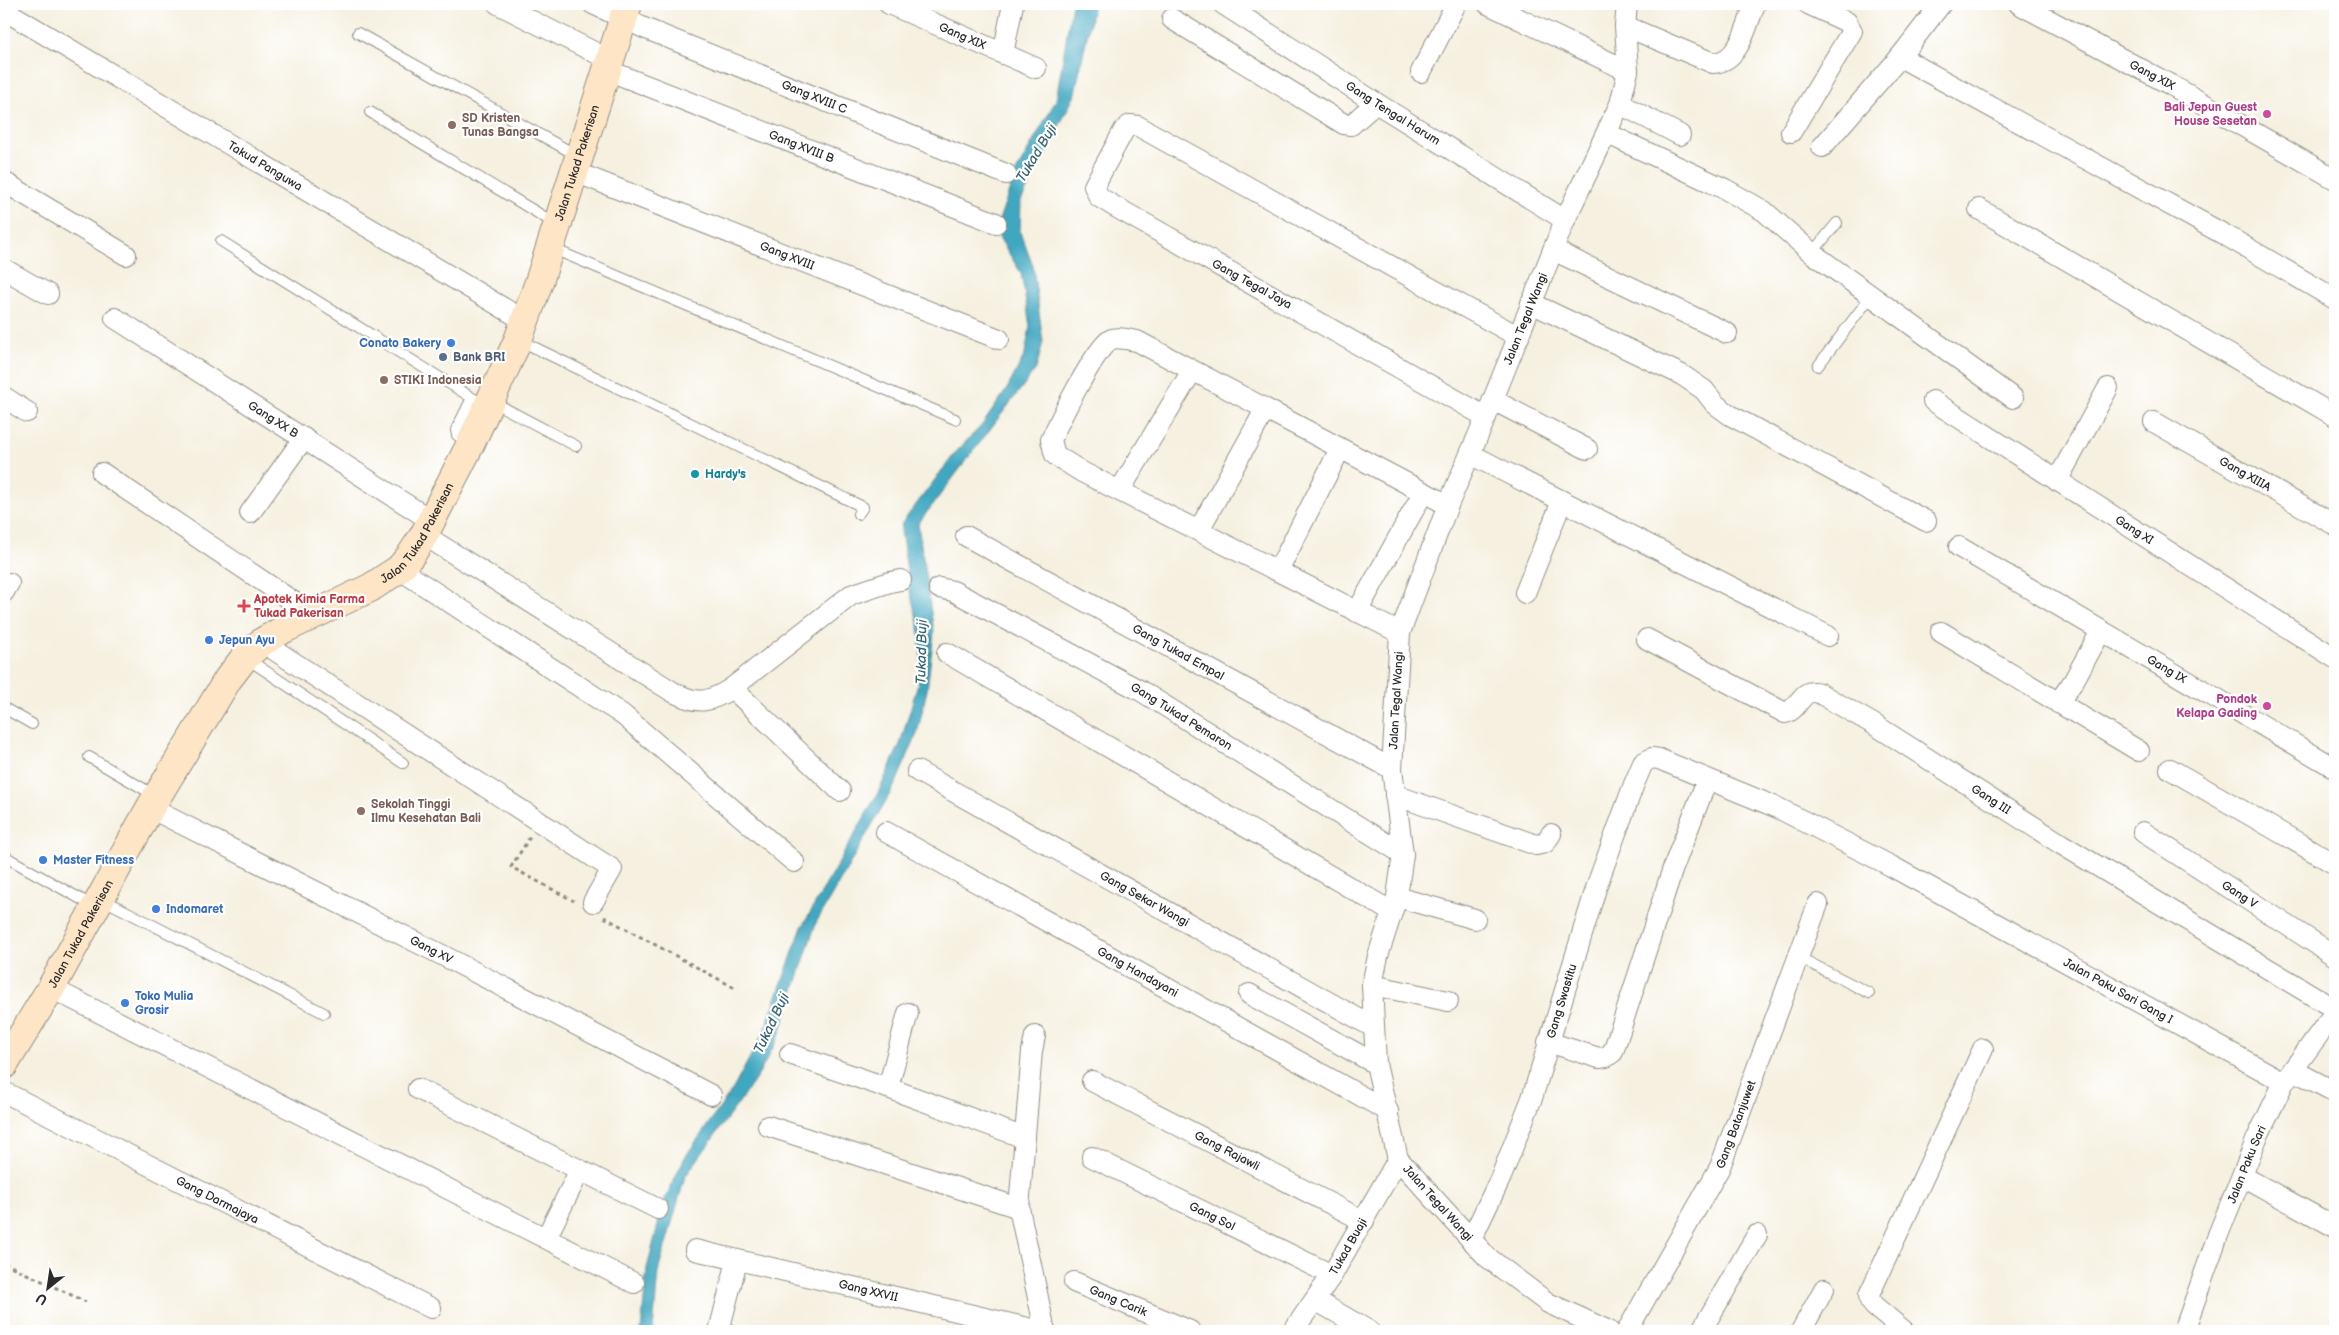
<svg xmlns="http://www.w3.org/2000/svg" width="2339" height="1335" font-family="'Balsamiq Sans',sans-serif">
  <rect width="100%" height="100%" fill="#fff"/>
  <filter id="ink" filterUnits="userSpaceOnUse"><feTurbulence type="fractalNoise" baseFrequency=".02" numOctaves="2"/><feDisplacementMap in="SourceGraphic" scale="10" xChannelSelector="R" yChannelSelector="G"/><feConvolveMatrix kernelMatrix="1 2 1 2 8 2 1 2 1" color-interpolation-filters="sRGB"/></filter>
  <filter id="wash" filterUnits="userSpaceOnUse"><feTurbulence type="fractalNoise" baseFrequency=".0096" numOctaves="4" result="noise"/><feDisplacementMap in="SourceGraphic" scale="20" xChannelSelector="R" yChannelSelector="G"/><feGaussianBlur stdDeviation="1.12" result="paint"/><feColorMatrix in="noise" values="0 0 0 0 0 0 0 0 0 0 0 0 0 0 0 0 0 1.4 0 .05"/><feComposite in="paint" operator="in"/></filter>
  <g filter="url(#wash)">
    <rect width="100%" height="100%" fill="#f5f0df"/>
    <!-- water -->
    <path fill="#41a7c1" stroke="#366976" d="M1072,4H1094L1074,97L1021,201L1020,232L1033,266L1043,342L1036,369L918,524L934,632L927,690L917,734L896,783L816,923L779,1036L758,1076L685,1177L658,1272L653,1331H641L647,1268L664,1201L685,1157L733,1089L765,1029L802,927L879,791L900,744L917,687L921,661L919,626L910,592L901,530L902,523L956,452L982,425L1007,389L1025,354L1030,326L1021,273L997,234L999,220L1015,174L1056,100Z"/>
  </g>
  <g filter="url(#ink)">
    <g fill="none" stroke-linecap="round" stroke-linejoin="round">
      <defs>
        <g id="lane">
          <path d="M358,33L578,156"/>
          <path d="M370,112L556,224"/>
          <path d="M221,241L474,399"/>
          <path d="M551,248L955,419"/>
          <path d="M1812,253L1837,223"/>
          <path d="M519,340L863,507L858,514"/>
          <path d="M1818,366L1871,296"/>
          <path d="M491,401L576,446"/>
          <path d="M470,445L457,435L456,430L470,402L474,399L480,401"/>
          <path d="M246,658L403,763"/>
          <path d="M4,708L32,724"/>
          <path d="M89,757L156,796"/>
          <path d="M4,856L95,907"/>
          <path d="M102,899L324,1013"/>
          <path d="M1798,957L1869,993"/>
        </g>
        <g id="street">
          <path d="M498,4L610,60"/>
          <path id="s1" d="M593,4L644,28L1006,174"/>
          <path id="s2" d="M889,4L1036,68"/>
          <path id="s3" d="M1223,4L1376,103L1565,220"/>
          <path d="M1488,4L1628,71"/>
          <path id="s4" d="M2019,4L2171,85L2335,179"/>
          <path id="s5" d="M4,10L525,321"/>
          <path d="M1172,19L1344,124L1351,125L1376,103"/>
          <path d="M1625,26L1713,63C1740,62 1747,24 1755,4"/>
          <path d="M1003,54L1013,4"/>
          <path d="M1900,57L2225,235L2335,299"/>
          <path id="s6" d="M607,70L996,223"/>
          <path d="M1421,72L1456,4"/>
          <path d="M1620,104L1680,135"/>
          <path d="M1791,132L1852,31L1847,22L1808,4"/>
          <path d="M1608,134L1725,189L1764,211L1812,253L2013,398"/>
          <path d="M1822,147L1900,57L1941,4"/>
          <path id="s7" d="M575,172L999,339"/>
          <path d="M4,182L126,255"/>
          <path d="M1979,209L2335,416"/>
          <path d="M1553,250L1727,333"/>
          <path d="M4,269L48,294"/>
          <path d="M1531,303L1682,375L1704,390L1715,404L1730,415L1926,521"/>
          <path id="s8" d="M115,318L432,521"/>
          <path d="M4,397L27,412"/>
          <path d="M1493,400L1587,449"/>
          <path id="s9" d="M1933,401L2335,658"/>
          <path d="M1486,417L1112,205L1099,197L1094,186L1124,130L1130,125L1138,126L1519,337"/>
          <path id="s10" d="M2154,422L2335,525"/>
          <path d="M1470,454L1828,636"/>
          <path d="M102,473L313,615"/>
          <path d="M2057,481L2108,388"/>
          <path d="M1120,490L1192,371"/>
          <path d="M250,513L304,438"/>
          <path d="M1199,530L1265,410"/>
          <path d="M424,535L673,692C698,705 709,703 732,688L851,595L890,582L901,580"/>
          <path id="s11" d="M966,536L1392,769"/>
          <path id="s12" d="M1959,547L2335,768"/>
          <path d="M399,569L623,715L794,862"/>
          <path d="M1278,571L1340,449"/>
          <path id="s13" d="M939,588L953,591L1141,691L1403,854"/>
          <path d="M4,592L9,583"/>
          <path d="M1525,593L1562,501"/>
          <path d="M1357,612L1423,493"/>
          <path d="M1941,632L2139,751"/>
          <path d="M1400,633L1082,472L1055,455L1051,440C1059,421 1095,349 1110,340C1117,336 1129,340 1137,341L1448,505"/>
          <path id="s14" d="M1647,639L1785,713C1800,710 1800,687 1819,693L1875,725L2061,844L2335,1009"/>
          <path d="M262,642L612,869L593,902"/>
          <path d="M947,653L1392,912"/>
          <path d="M732,688L840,791"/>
          <path d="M2058,703L2073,682L2101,631"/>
          <path d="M2170,769L2335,864"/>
          <path id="s15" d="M917,771L1373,1027"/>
          <path d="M1395,795L1536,845L1545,843L1551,834"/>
          <path id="s16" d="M150,808L440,954L711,1095"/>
          <path id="s17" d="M886,832L1388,1111"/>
          <path id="s18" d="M2143,832L2335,956"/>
          <path d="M1397,897L1475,919"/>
          <path d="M1372,985L1448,1001"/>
          <path d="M51,988L634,1283"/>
          <path d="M1249,994L1376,1064"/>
          <path d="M1035,1036L1032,1051L1019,1208L1045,1331"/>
          <path d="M1548,1042L1599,1058L1606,1057L1613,1052L1673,868L1707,780"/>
          <path d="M790,1054L888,1088L1025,1138"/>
          <path d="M2293,1070L2335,1092"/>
          <path id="s19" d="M1092,1081L1364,1221"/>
          <path d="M888,1088L908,1013"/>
          <path d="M418,1089L658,1209"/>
          <path id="s20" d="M4,1092L431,1308"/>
          <path d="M768,1126L1019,1208"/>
          <path id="s21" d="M1092,1157L1332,1275"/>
          <path d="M2242,1176L2335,1227"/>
          <path d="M546,1238L580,1170"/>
          <path id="s22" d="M1471,1240L1501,1177L1532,1098L1598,882L1634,784L1643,763L1652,758L1659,759L1778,808L1891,866L2284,1082"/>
          <path id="s23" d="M695,1250L1041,1331"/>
          <path id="s24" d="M1074,1282L1190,1331"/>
          <path d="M1315,1300L1369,1331"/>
          <path d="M719,1331L737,1261"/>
          <path id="s25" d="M1293,1331L1332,1275L1398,1159"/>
          <path id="s26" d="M1609,1331L1548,1303L1487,1257L1398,1159L1376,1064L1372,985L1378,956L1397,897L1403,854L1392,769L1400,633L1448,505L1486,417L1565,220L1620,104L1628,71L1625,26L1627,4"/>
          <path id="s27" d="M1627,1331L1720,1167L1818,904"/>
          <path d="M1701,1331L1757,1235"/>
          <path d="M1801,1331L1824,1289"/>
          <path d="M1904,1331L1874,1306L1870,1301L1869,1295L1983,1049"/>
          <path id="s28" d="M2184,1331L2218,1235L2257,1138L2284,1082L2335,1012"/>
        </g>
        <g id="secondary">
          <path id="s29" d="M4,1065L51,988L150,808L228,679L245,657L262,642L284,629L370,588L399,569L411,555L424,535L470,445L518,340L539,282L628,4"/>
        </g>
      </defs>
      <!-- lane casing -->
      <use href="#lane" stroke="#908e85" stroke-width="12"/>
      <!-- street casing -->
      <use href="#street" stroke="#908e85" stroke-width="22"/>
      <!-- secondary casing -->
      <use href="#secondary" stroke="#908e85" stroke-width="30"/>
      <!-- path -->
      <g stroke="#908e85" stroke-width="3" stroke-dasharray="4 4" stroke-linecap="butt">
        <path d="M530,837L511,867L574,901"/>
        <path d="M604,917L735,988"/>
        <path d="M4,1263L86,1302"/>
      </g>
      <!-- lane -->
      <use href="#lane" stroke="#fff" stroke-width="10"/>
      <!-- street -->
      <use href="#street" stroke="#fff" stroke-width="20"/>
      <!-- secondary -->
      <use href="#secondary" stroke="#fde5c5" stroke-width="28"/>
    </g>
  </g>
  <!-- markers -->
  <g fill="#d1479c" stroke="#fff" stroke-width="2">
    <circle cx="2267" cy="114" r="5"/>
    <circle cx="2267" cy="706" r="5"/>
  </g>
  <g fill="#8d6e63" stroke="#fff" stroke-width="2">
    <circle cx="452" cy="125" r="5"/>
    <circle cx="384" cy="380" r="5"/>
    <circle cx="361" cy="811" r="5"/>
  </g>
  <g fill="#3f7fe0" stroke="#fff" stroke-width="2">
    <circle cx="451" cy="343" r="5"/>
    <circle cx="209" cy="640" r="5"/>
    <circle cx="43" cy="860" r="5"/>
    <circle cx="156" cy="909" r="5"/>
    <circle cx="125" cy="1003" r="5"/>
  </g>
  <circle fill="#5c6f8a" stroke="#fff" stroke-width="2" cx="443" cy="357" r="5"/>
  <circle fill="#0f9aa8" stroke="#fff" stroke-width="2" cx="695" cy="474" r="5"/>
  <path fill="#e0444e" stroke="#fff" stroke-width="2" d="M241.5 598.5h5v5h5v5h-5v5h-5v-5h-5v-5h5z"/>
  <g text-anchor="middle" stroke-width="4.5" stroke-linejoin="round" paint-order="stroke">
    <!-- street labels -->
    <g font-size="12" fill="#2b2b2b" stroke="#fff">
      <text dy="4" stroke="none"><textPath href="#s2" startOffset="80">Gang XIX</textPath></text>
      <text dy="4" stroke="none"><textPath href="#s4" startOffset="151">Gang XIX</textPath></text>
      <text dy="4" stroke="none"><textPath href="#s1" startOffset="240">Gang XVIII C</textPath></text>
      <text dy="4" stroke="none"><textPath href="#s3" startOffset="202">Gang Tengal Harum</textPath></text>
      <text dy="4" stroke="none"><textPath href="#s6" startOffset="209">Gang XVIII B</textPath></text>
      <text dy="4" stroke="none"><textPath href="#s29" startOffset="1098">Jalan Tukad Pakerisan</textPath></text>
      <text dy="4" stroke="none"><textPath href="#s5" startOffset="304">Takud Panguwa</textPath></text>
      <text dy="4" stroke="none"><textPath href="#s7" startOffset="228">Gang XVIII</textPath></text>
      <text transform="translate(1252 284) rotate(29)" y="4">Gang Tegal Jaya</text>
      <text dy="4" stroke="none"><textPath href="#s26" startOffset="1148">Jalan Tegal Wangi</textPath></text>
      <text dy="4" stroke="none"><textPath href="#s8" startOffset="188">Gang XX B</textPath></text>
      <text dy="4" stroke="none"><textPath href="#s10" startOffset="105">Gang XIIIA</textPath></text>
      <text dy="4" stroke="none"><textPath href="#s9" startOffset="239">Gang XI</textPath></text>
      <text dy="4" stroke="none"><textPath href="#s29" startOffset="692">Jalan Tukad Pakerisan</textPath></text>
      <text dy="4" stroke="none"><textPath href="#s11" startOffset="242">Gang Tukad Empal</textPath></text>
      <text dy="4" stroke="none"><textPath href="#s12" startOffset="241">Gang IX</textPath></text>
      <text dy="4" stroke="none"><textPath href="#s26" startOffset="742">Jalan Tegal Wangi</textPath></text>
      <text dy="4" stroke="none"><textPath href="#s13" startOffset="275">Gang Tukad Pemaron</textPath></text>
      <text dy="4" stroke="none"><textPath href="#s14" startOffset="401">Gang III</textPath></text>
      <text dy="4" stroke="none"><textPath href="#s18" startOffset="115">Gang V</textPath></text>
      <text dy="4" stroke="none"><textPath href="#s15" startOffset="261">Gang Sekar Wangi</textPath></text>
      <text dy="4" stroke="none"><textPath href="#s29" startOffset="152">Jalan Tukad Pakerisan</textPath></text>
      <text dy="4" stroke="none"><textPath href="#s16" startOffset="315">Gang XV</textPath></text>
      <text dy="4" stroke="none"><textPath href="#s17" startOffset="288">Gang Handayani</textPath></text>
      <text dy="4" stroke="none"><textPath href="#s22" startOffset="1040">Jalan Paku Sari Gang I</textPath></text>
      <text dy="4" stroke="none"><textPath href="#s22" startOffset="256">Gang Swastitu</textPath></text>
      <text dy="4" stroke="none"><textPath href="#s27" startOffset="234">Gang Batanjuwet</textPath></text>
      <text dy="4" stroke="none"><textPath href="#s19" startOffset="152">Gang Rajawli</textPath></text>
      <text dy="4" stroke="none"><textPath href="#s28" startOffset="178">Jalan Paku Sari</textPath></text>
      <text dy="4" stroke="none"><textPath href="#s20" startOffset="239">Gang Darmajaya</textPath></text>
      <text transform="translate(1438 1203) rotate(48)" y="4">Jalan Tegal Wangi</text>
      <text dy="4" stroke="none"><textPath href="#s21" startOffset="134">Gang Sol</textPath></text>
      <text dy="4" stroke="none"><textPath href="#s25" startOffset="101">Tukad Buaji</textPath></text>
      <text dy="4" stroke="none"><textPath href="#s23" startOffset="178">Gang XXVII</textPath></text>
      <text dy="4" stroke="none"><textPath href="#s24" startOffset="48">Gang Carik</textPath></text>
    </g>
    <!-- hotel labels -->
    <g font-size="12" font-weight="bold" fill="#b23c85" stroke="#fff" text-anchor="end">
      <text x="2257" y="111">Bali Jepun Guest<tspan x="2257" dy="14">House Sesetan</tspan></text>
      <text x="2257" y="703">Pondok<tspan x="2257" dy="14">Kelapa Gading</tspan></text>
    </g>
    <!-- education labels -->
    <g font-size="12" font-weight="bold" fill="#785e54" stroke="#fff" text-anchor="start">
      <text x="462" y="122">SD Kristen<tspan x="462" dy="14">Tunas Bangsa</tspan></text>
      <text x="394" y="384">STIKI Indonesia</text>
      <text x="371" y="808">Sekolah Tinggi<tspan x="371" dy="14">Ilmu Kesehatan Bali</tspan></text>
    </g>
    <!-- shop labels -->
    <g font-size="12" font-weight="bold" fill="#366cbe" stroke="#fff" text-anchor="start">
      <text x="441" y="347" text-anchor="end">Conato Bakery</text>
      <text x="219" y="644">Jepun Ayu</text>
      <text x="53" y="864">Master Fitness</text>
      <text x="166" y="913">Indomaret</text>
      <text x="135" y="1000">Toko Mulia<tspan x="135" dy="14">Grosir</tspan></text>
    </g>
    <!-- service labels -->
    <g font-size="12" font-weight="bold" fill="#4e5e75" stroke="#fff" text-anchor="start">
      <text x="453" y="361">Bank BRI</text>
    </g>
    <!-- culture labels -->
    <g font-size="12" font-weight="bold" fill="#0d838f" stroke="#fff" text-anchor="start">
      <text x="705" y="478">Hardy's</text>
    </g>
    <!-- health labels -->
    <g font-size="12" font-weight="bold" fill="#be3a42" stroke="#fff" text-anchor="start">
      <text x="254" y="603">Apotek Kimia Farma<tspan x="254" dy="14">Tukad Pakerisan</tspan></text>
    </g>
    <!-- water labels -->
    <g font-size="14" font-style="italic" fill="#35636e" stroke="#fff">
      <text transform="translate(1036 153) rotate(-59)" y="5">Tukad Buji</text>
      <text transform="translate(921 652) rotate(-89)" y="5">Tukad Buji</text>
      <text transform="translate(771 1023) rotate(-65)" y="5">Tukad Buji</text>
    </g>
  </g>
  <!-- margin -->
  <rect width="2339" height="1335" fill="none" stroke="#fff" stroke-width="20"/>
  <!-- north arrow -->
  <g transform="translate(48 1288) rotate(210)" stroke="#ffffff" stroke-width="4" paint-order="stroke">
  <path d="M0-4L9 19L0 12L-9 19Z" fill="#2b2b2b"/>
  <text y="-8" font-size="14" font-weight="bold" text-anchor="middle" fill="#2b2b2b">U</text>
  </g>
</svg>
